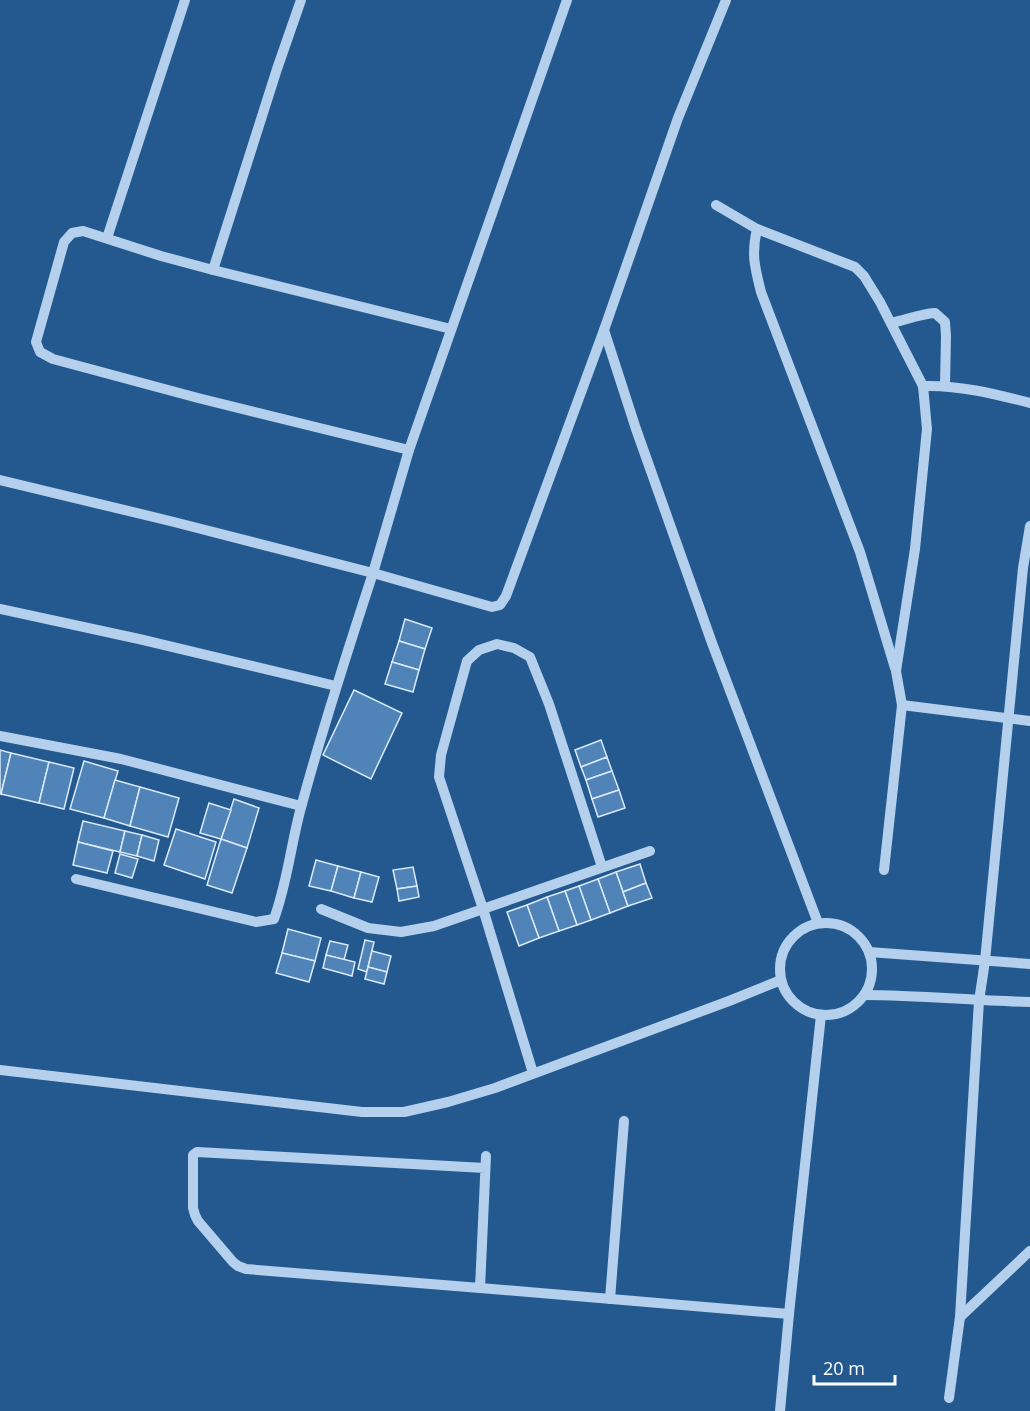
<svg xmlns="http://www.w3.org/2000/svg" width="1030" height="1411" font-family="'Open Sans',sans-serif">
  <rect width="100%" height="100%" fill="#23598f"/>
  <!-- building -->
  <g fill="#5084b8" stroke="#d9e9f9" stroke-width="1.5">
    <path d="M405,619L432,628L425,649L399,641Z"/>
    <path d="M399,641L425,649L419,670L392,662Z"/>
    <path d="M392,662L419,670L413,692L385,684Z"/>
    <path d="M354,690L402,713L371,779L323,755Z"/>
    <path d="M601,740L607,757L581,767L575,750Z"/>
    <path d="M0,750L11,753L1,794L0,793Z"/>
    <path d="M11,753L49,762L39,803L1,794Z"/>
    <path d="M607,757L612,771L586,780L581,767Z"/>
    <path d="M84,761L118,771L104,818L70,809Z"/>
    <path d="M49,762L74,768L64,809L39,803Z"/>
    <path d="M612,771L619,790L592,799L586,780Z"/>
    <path d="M115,780L140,787L130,826L104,818Z"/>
    <path d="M140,787L179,798L168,837L130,826Z"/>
    <path d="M619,790L625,808L598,817L592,799Z"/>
    <path d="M234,799L259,808L247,848L221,839Z"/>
    <path d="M209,803L231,810L221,839L200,833Z"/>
    <path d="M83,821L125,831L120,852L78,842Z"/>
    <path d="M176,829L216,842L205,879L164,865Z"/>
    <path d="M125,831L142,835L137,856L120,852Z"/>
    <path d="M142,835L159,840L154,861L137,856Z"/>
    <path d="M221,839L247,848L232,893L207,885Z"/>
    <path d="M78,842L113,851L107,873L73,865Z"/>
    <path d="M120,854L138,859L132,878L115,873Z"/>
    <path d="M316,860L338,866L331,891L309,886Z"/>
    <path d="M640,864L646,883L623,892L616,872Z"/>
    <path d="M338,866L361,872L354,898L331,891Z"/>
    <path d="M413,867L417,886L397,889L393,870Z"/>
    <path d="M361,872L379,877L372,902L354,898Z"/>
    <path d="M616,872L628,906L610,913L598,879Z"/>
    <path d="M598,879L610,913L591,920L579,886Z"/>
    <path d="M646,883L652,898L628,906L623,892Z"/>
    <path d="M417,886L419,897L399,901L397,889Z"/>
    <path d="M579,886L591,920L577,925L565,891Z"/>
    <path d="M565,891L577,925L559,931L547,897Z"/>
    <path d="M547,897L559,931L539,938L527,905Z"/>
    <path d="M527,905L539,938L519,946L507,912Z"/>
    <path d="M288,929L321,938L315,961L282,953Z"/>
    <path d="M365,940L374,942L367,972L358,969Z"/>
    <path d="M330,941L348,945L344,960L326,955Z"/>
    <path d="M372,951L391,956L387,972L368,967Z"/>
    <path d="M282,953L315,961L309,982L276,973Z"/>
    <path d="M326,955L355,962L352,976L323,968Z"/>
    <path d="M368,967L387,972L384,984L365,979Z"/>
  </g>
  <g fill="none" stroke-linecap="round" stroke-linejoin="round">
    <!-- minor -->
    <g stroke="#b4d0ec" stroke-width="10">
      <path d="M716,205L757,229L855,267L864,276L880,302L923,386L927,429L915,549L896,671L902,705L884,870"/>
      <path d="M757,229C751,255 755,268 761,292L860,552L895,668"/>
      <path d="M107,238L185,0"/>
      <path d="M213,270L277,69L301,0"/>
      <path d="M891,323C906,320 920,314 935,313L945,322L946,336L945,385"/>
      <path d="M604,330L636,429L712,643L818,923"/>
      <path d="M923,386C960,385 995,394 1030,403"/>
      <path d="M409,450L198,398L53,359L40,352L36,342L64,242L72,233L83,231L161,256L213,270L451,329"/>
      <path d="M0,480L170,521L373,573L409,450L567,0"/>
      <path d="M0,609L139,639L336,686"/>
      <path d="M902,705L1030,721"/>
      <path d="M0,736L121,759L301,806"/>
      <path d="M76,879L256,922L274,919C288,881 291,842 302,804C323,726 348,650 373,573L492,607L500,605L506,596L604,330L678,118L726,0"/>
      <path d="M321,909L368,928L401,932L434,926L650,851"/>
      <circle cx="826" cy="969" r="46"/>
      <path d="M869,952L1030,964"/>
      <path d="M864,995C920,995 975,1001 1030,1002"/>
      <path d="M0,1070L362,1112H404L448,1102L495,1088L729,1001L781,980"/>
      <path d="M533,1073L483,909L439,777L441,755L467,661L479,650L497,644L514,648L530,657L549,704L602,867"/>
      <path d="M485,1168L197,1152L193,1155V1208L195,1215L198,1221L233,1262L238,1266L246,1269L480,1288L486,1156"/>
      <path d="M480,1288L789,1314"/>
      <path d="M610,1299L624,1121"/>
      <path d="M960,1317L1030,1251"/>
      <path d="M949,1398L960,1317L979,1001L985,961L1023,568L1030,526"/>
      <path d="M780,1411L789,1314L821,1015"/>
    </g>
  </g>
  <!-- scale -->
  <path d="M814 1375v9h81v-9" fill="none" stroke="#ffffff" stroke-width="3"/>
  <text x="823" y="1375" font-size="18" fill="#ffffff" stroke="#23598f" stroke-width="4.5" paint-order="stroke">20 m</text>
</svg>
